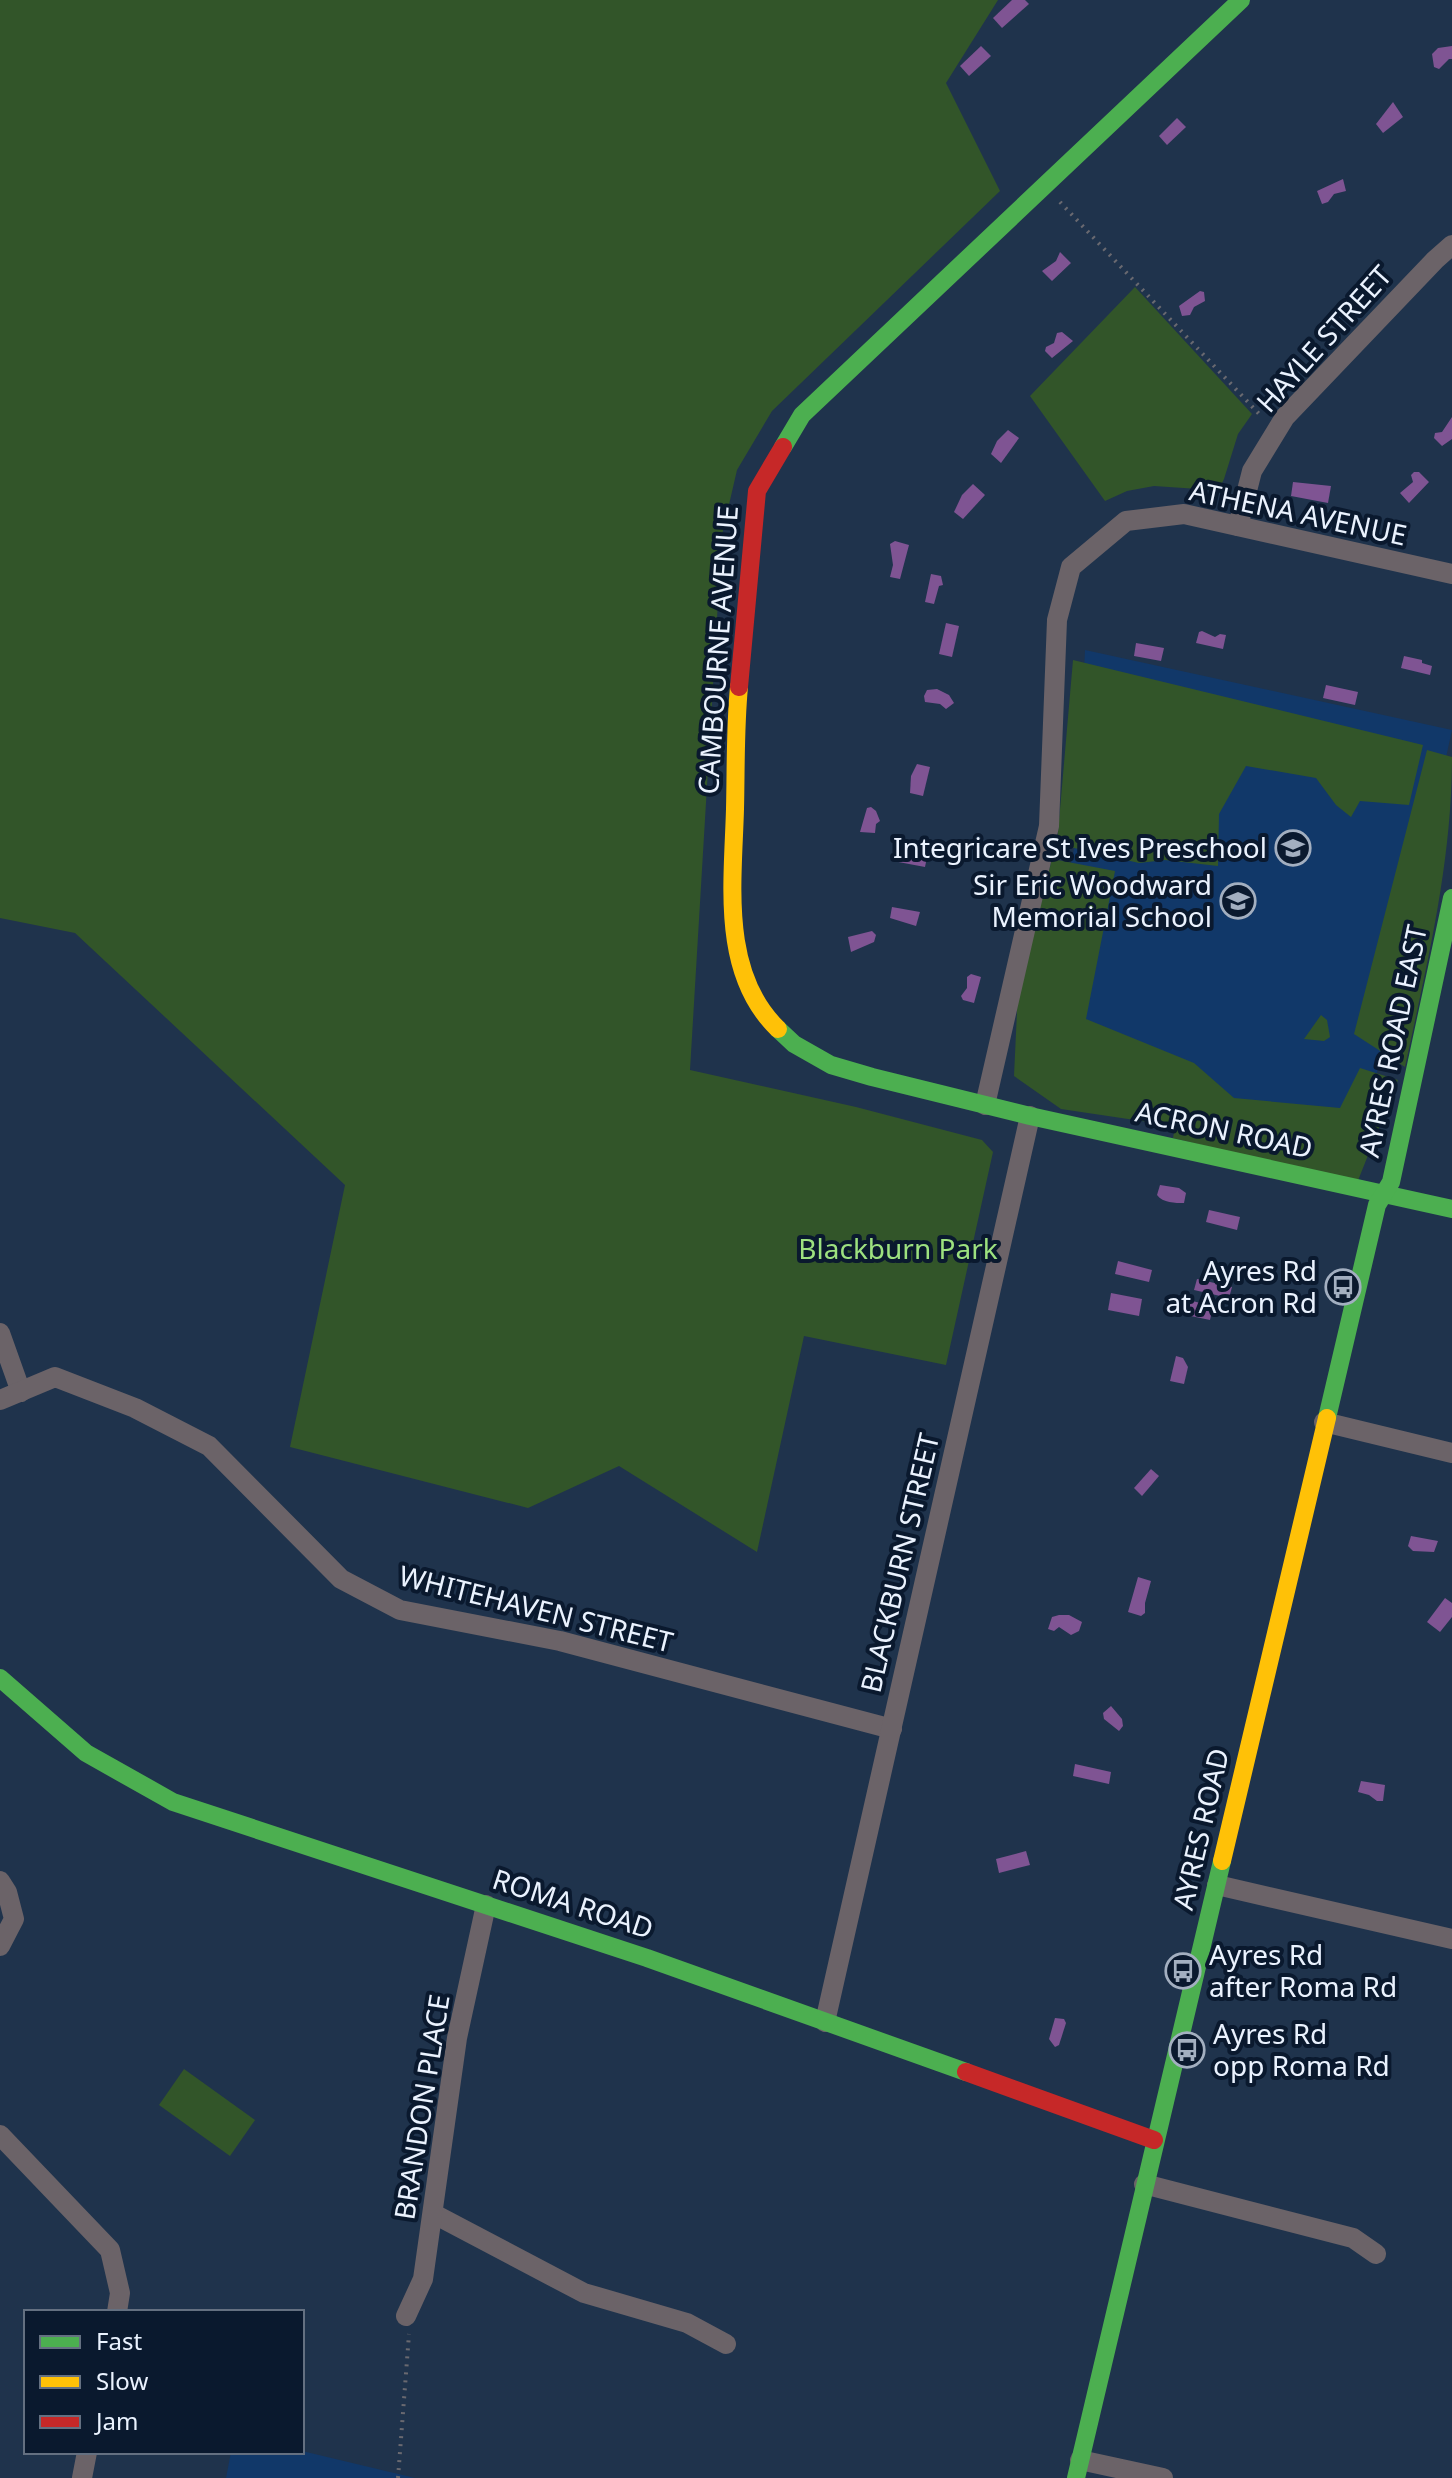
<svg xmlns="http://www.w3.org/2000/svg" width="1452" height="2478" font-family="'Noto Sans',sans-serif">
  <rect width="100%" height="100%" fill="#1f334c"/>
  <!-- built -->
  <g fill="#113869">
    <path d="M1085,650L1452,730L1362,1141L1026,1066L1076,840Z"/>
    <path d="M302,2451L415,2478H226L231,2452Z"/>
  </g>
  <!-- green -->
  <g fill="#325529">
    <path d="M0,0H998L946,83L1000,191L772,411L737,470L722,535L690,1070L856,1107L982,1140L993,1152L946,1365L804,1336L757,1552L619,1466L528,1508L290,1447L345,1185L75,933L0,918Z"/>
    <path d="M1135,287L1252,414L1238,434L1224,479L1221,485L1213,490L1154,486L1127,491L1105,501L1030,396Z"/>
    <path d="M1073,660L1423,745L1409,805L1360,801L1351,817L1336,805L1316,778L1246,766L1219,814L1218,866L1165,860L1139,863L1057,844Z"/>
    <path d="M1427,750L1452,757C1452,863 1427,964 1405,1067L1354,1034Z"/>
    <path d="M1052,859L1115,871L1086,1019L1194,1063L1234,1098L1340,1108L1360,1068L1398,1080L1357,1183L1173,1138L1175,1126L1061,1109L1014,1076L1018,990Z"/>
    <path d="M1321,1015L1327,1020L1330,1037L1324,1041L1304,1039Z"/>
    <path d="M184,2069L255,2120L230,2156L159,2105Z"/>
  </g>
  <!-- water -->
  <g fill="#7f5493">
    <path d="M1012,0H1025L1029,4L1002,28L993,18Z"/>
    <path d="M981,46L991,56L969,76L960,66Z"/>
    <path d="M1452,46V59H1449L1439,69L1434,67L1432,54L1438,48Z"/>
    <path d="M1393,102L1403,117L1383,133L1376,124Z"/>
    <path d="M1177,118L1186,127L1167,145L1159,136Z"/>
    <path d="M1343,179L1346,191L1334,194L1328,202L1322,204L1317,191Z"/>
    <path d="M1060,252L1071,263L1052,281L1042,271L1056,261Z"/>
    <path d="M1200,291L1204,292L1205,301L1194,307L1190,315L1182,316L1179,306Z"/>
    <path d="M1062,332L1073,341L1052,358L1045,351L1046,347L1054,343L1057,333Z"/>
    <path d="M1452,417V439L1442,446L1434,438L1435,433L1442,432Z"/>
    <path d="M1008,430L1019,438L1001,463L991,454L997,441Z"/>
    <path d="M1414,472H1419L1429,482L1409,503L1400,493L1413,482L1411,475Z"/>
    <path d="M1293,482L1331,486L1328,503L1291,496Z"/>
    <path d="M973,484L985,495L963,519L954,512L962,495Z"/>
    <path d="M895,541L909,545L900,579L890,577L893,565L890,544Z"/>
    <path d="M931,574L941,576L943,585L939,586L934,604L925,602Z"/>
    <path d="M946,623L959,626L952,657L939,654Z"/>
    <path d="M1202,631L1215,637L1220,634L1226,635L1223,649L1196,643L1199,632Z"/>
    <path d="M1136,643L1164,648L1161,661L1134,656Z"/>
    <path d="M1404,656L1422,660V663L1432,666L1430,675L1401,668Z"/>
    <path d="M1326,685L1358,692L1355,705L1323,698Z"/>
    <path d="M937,689L949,695L954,703L946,709L940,704L925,702L924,696L927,690Z"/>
    <path d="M917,764L930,767L923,796L910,793L911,776Z"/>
    <path d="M871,807L876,811L880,821L876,824L875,833L860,832L867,808Z"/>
    <path d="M896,842L928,852L925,867L893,861Z"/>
    <path d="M892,907L920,912L916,926L890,918Z"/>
    <path d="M872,931L876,935L874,942L851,952L848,937Z"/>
    <path d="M971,974L981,977L974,1003L963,1000L961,996L967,988V977Z"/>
    <path d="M1160,1185L1179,1188L1186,1193L1184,1203C1175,1203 1163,1203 1157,1195Z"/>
    <path d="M1209,1210L1240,1217L1237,1230L1206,1222Z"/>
    <path d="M1118,1261L1152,1270L1149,1282L1115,1274Z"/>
    <path d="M1197,1279L1232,1287L1229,1298L1194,1290Z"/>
    <path d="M1111,1293L1142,1299L1139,1316L1108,1310Z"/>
    <path d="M1184,1299L1213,1306L1210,1320L1181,1314Z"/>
    <path d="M1176,1356L1183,1358L1188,1367L1184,1384L1170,1381Z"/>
    <path d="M1151,1469L1159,1476L1142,1496L1134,1488Z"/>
    <path d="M1411,1536L1438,1541L1434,1552L1413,1551L1408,1546Z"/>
    <path d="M1138,1577L1151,1581L1145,1603V1613L1141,1616L1128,1612Z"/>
    <path d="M1445,1598L1452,1603V1617L1440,1632L1427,1622Z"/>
    <path d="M1059,1615H1069L1082,1622L1079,1631L1071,1635L1059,1627L1054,1631L1048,1629L1052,1617Z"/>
    <path d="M1111,1706L1122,1719L1123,1726L1119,1731L1104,1719L1103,1713Z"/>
    <path d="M1075,1764L1111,1772L1109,1784L1073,1776Z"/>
    <path d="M1361,1781L1385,1785L1383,1801H1377L1369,1795L1358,1792Z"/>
    <path d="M1026,1851L1030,1865L999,1873L996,1859Z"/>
    <path d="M1055,2018L1064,2019L1066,2023L1059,2045L1055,2047L1049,2039Z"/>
  </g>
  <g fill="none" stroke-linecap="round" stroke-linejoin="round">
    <!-- path -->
    <g stroke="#696970" stroke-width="4" stroke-dasharray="2 6" stroke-linecap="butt">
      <path d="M1060,202L1262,417"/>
      <path d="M398,2478L409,2334"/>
    </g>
    <!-- street -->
    <g stroke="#6b6368" stroke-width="20">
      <path d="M1238,526L1252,471L1285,417L1435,260L1452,245"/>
      <path d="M985,1105L1049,826L1057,620L1071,567L1126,521L1184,514L1452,574"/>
      <path d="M0,1333L21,1392"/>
      <path d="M0,1400L55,1377L135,1408L209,1446L341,1579L400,1610L560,1641L892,1729"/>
      <path d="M1324,1422L1452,1453"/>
      <path d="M0,1881L7,1892L14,1919L0,1946"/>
      <path d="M1217,1885L1452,1939"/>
      <path d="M825,2022L1030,1116"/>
      <path d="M0,2135L110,2250L120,2293L117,2312"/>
      <path d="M1144,2184L1353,2238L1376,2254"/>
      <path d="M434,2214L584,2293L687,2323L726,2344"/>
      <path d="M406,2316L423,2279L457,2038L486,1905"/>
      <path d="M1080,2460L1163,2478"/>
      <path d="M82,2478L87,2452"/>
    </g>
    <!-- fast -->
    <g stroke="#4caf50" stroke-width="18">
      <path d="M783,447L802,415L1241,0"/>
      <path d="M778,1029L794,1044L831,1065L872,1077L1030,1116L1452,1209"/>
      <path d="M1327,1418L1377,1205L1391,1182L1452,898"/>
      <path d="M0,1678L86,1753L173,1802L647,1958L966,2072"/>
      <path d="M1076,2478L1222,1861"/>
    </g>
    <!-- slow -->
    <g stroke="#ffc107" stroke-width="18">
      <path d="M739,687C735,728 736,768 735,809C733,883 720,973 778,1029"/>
      <path d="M1222,1861L1327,1418"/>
    </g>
    <!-- jam -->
    <g stroke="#c62828" stroke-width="18">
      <path d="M739,687L757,491L783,447"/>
      <path d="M966,2072L1154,2140"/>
    </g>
  </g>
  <!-- icons -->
  <defs>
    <symbol id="school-ring" viewBox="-11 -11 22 22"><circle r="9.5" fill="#0a192e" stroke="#a3afc0" stroke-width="1.5"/><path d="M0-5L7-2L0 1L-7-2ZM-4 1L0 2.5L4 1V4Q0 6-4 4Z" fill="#a3afc0"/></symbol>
    <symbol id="bus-ring" viewBox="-11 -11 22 22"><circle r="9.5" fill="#0a192e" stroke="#a3afc0" stroke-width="1.5"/><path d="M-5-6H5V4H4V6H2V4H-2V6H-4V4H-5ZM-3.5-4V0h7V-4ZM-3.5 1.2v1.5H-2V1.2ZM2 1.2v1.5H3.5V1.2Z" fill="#a3afc0"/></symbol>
  </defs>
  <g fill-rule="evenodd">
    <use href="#school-ring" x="1273" y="828" width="40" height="40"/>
    <use href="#school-ring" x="1218" y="881" width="40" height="40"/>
    <use href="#bus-ring" x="1323" y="1267" width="40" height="40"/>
    <use href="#bus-ring" x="1163" y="1951" width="40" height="40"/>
    <use href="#bus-ring" x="1167" y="2030" width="40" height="40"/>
  </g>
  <g text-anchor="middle" stroke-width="8" stroke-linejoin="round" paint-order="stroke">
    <!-- street labels -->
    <g font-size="28" fill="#eaf2fe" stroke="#0a192e">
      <text transform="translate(1324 339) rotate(-48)" y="10">HAYLE STREET</text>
      <text transform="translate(1298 513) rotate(12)" y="10">ATHENA AVENUE</text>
      <text transform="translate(718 650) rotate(-86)" y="10">CAMBOURNE AVENUE</text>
      <text transform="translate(1393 1041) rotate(-78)" y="10">AYRES ROAD EAST</text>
      <text transform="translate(1224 1130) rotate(12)" y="10">ACRON ROAD</text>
      <text transform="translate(900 1563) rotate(-77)" y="10">BLACKBURN STREET</text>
      <text transform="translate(536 1609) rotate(14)" y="10">WHITEHAVEN STREET</text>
      <text transform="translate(1201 1829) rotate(-77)" y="10">AYRES ROAD</text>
      <text transform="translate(573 1904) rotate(18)" y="10">ROMA ROAD</text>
      <text transform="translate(422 2107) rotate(-81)" y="10">BRANDON PLACE</text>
    </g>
    <!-- poi labels -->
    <g font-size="28" fill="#eaf2fe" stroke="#0a192e" text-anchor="end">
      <text x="1267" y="858">Integricare St Ives Preschool</text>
      <text x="1212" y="895">Sir Eric Woodward<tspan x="1212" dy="32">Memorial School</tspan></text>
      <text x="1317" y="1281">Ayres Rd<tspan x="1317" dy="32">at Acron Rd</tspan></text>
      <text x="1209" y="1965" text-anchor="start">Ayres Rd<tspan x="1209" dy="32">after Roma Rd</tspan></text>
      <text x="1213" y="2044" text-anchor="start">Ayres Rd<tspan x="1213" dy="32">opp Roma Rd</tspan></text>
    </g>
    <!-- park labels -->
    <g font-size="28" fill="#9de17f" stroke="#0a192e">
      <text x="898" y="1259">Blackburn Park</text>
    </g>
  </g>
  <!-- legend -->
  <rect x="24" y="2310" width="280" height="144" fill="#0a192e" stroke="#647081" stroke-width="2"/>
  <rect x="40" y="2336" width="40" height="12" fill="#4caf50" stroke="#647081" stroke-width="2"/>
  <text x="96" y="2350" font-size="24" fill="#eaf2fe">Fast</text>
  <rect x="40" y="2376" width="40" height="12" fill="#ffc107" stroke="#647081" stroke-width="2"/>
  <text x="96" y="2390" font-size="24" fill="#eaf2fe">Slow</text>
  <rect x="40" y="2416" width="40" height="12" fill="#c62828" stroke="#647081" stroke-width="2"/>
  <text x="96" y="2430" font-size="24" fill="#eaf2fe">Jam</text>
</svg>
